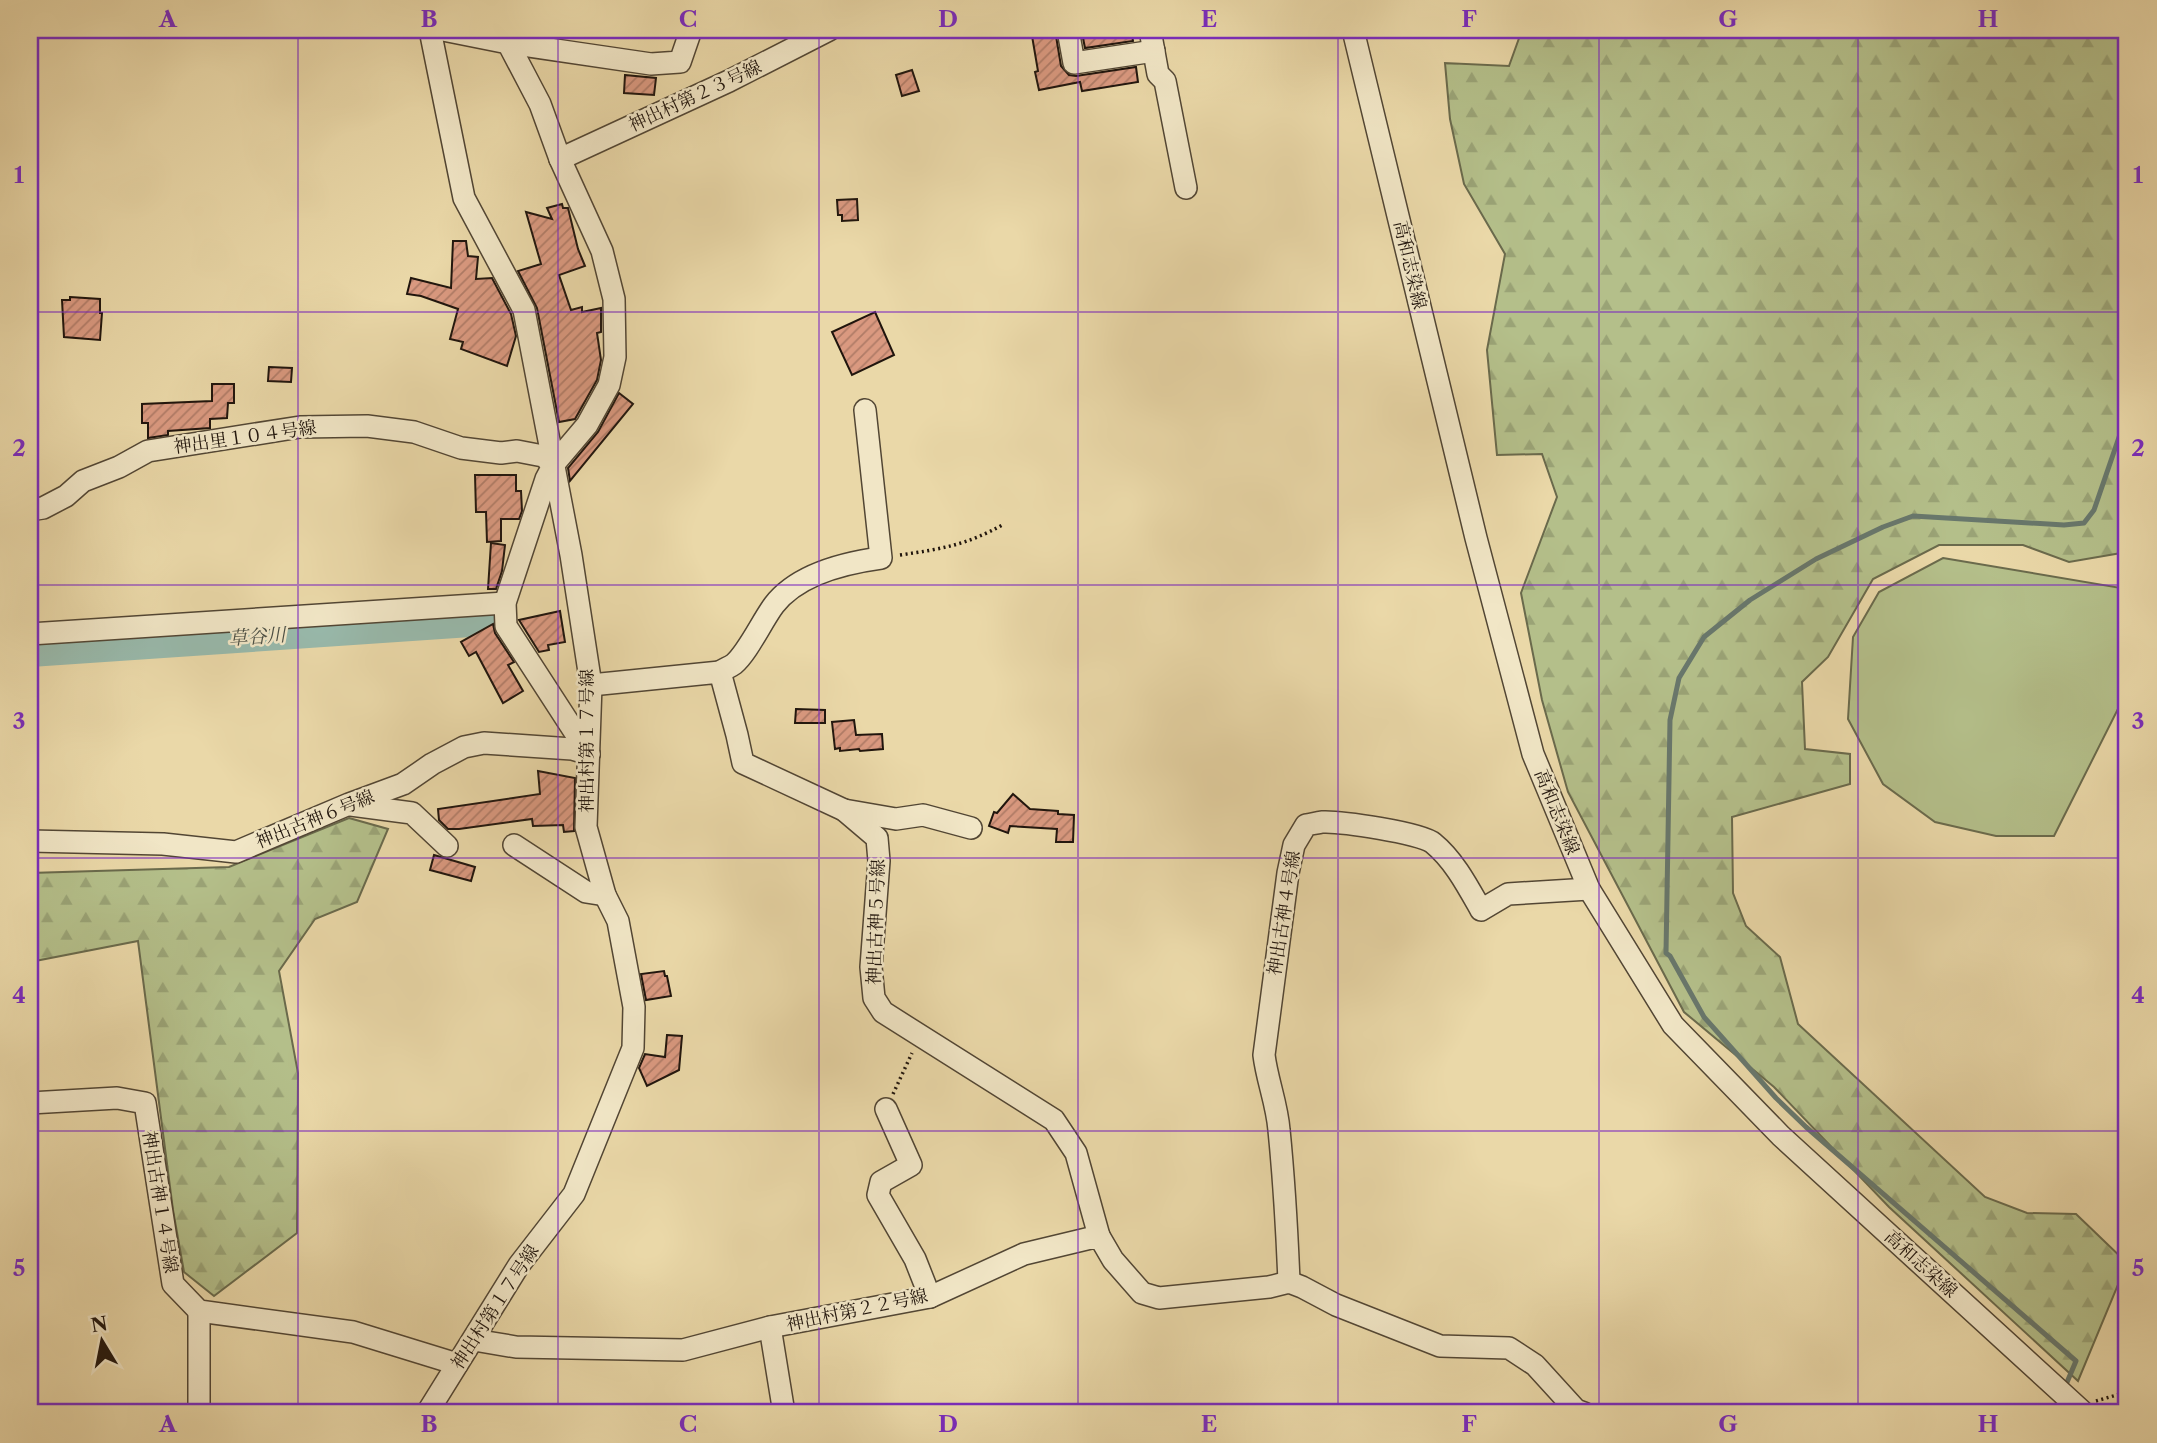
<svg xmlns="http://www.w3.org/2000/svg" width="2157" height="1443" font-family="'Libre Caslon Text','Noto Serif JP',serif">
  <defs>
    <pattern id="forest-firs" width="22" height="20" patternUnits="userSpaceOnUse" patternTransform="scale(1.75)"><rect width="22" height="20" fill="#b4bf8a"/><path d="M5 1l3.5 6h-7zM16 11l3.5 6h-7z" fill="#9aa376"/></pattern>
    <pattern id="building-hatch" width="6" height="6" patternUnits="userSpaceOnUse" patternTransform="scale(1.75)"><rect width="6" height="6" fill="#da9980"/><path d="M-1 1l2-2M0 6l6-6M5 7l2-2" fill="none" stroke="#b07c67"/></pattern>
  </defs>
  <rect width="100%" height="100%" fill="#ead8a8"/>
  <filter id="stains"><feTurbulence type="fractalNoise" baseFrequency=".00286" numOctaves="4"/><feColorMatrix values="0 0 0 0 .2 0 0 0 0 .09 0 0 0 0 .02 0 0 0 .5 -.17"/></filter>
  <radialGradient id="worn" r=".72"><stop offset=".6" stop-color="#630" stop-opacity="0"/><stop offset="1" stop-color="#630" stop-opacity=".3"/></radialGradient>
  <!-- forest -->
  <g fill="url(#forest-firs)" stroke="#6a6a4c" stroke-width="2">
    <path d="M1522,30H2127V548L2121,553L2069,562L2023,545H1939L1873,579L1828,657L1802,682L1805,749L1850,754V784L1732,817L1733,893L1746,926L1780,957L1798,1024L1985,1197L2027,1213L2076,1214L2127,1263L2078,1381L1889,1207L1774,1087L1684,1012L1568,792L1542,700L1521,593L1557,497L1542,454L1497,455L1487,350L1505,254L1464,184L1450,119L1445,63L1509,66Z"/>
    <path d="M349,818L388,829L357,902L315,919L279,971L298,1073L297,1233L214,1296L184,1272L173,1210L138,941L30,962V873L229,867Z"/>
  </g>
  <!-- pitch -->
  <path fill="#b4bf8a" stroke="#6a6a4c" stroke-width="2" d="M1943,558L2127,589V691L2054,836H1996L1935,822L1883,784L1848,719L1853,637L1879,592Z"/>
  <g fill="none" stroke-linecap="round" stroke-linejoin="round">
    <!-- stream -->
    <g stroke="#68776c" stroke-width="5">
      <path d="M2065,1387L2076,1361L1806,1127L1776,1098L1704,1017L1670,956L1666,953L1670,720L1679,678L1704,637L1750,600L1816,559L1883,527L1913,516L2064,525L2084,523L2094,510L2127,414"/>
      <path d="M2053,1413L2059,1399"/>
    </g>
    <!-- river -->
    <path stroke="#98b9ab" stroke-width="32" d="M30,651L485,620"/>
  </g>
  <!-- building -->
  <g fill="url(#building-hatch)" stroke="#20150d" stroke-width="2">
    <path d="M1031,30H1055L1061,66L1069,75L1076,76L1136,67L1138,82L1082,91L1080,82L1039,90L1035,72L1038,71Z"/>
    <path d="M1103,30H1131L1133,41L1085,48L1082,33Z"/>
    <path d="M912,70L919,91L902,96L896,75Z"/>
    <path d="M625,75L656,78L654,95L624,93Z"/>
    <path d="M857,199L858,220L842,221V215H838L837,200Z"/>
    <path d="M562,204L563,208H568L578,249L585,266L559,275L571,310L582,307V312L601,308V332L597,333L601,360L597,380L575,419L559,422L537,308L518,271L541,264L526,212L552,219L547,208Z"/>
    <path d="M453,241H466L468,256L478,257L476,279L492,278L511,314L516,336L507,366L461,349L463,342L450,339L458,309L421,296L407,294L411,278L451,288Z"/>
    <path d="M70,297L100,299V313H102L100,340L64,337L62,300H70Z"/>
    <path d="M875,312L894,355L852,375L832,332Z"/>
    <path d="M269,367L292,368L291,382L268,381Z"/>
    <path d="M212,384H234V403H228L227,418L210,419V428L168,431V435L148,438V423H142V404L212,401Z"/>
    <path d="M619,393L633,404L570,481L568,468L598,432Z"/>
    <path d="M475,475H516V491H521L522,511L519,519H501V541L487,542L486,512H476Z"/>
    <path d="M491,543L505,545L502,571L496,589H488Z"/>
    <path d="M560,611L565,642L548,645L549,650L539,652L519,620Z"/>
    <path d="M493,624L495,633L514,662L508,665L523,691L503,703L476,652L469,656L461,642Z"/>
    <path d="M796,709L825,710V723H795Z"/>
    <path d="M854,720L856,735L882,734L883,749L860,751L859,749L840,751V748L835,749L832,722Z"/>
    <path d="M538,771L575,778L574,831L564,832L563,825L533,826L532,819L459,829H448L439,820L438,809L540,794Z"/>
    <path d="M1013,794L1030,809L1058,811V814L1074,815L1073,842H1056L1057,829L1010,826L1008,833L989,826L994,812L997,813Z"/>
    <path d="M434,855L475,867L471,881L430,870Z"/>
    <path d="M664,971L665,976H667L671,996L646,1000L641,974Z"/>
    <path d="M667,1035L682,1036L679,1070L647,1086L639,1068L645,1054L665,1057Z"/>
  </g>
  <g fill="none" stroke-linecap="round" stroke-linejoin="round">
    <defs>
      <g id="minor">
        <path d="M443,30L508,43L540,104L560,159L602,251L614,299L615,357L609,385L587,425L554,464L546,479L505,603L506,626L589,754"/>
        <path d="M1068,30L1074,63L1154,51"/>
        <path d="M1150,30L1158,74L1165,81L1186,188"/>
        <path d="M1353,30L1476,538L1533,754L1589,889L1673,1025L1781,1136L2084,1413"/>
        <path d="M508,43L651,64L680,62L691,30"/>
        <path d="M560,159L729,81L829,30"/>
        <path d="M30,510L43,508L66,496L83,481L119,467L148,451L300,427L367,426L414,432L461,448L501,453L517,451L543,456L554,464"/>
        <path d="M30,634L505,603"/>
        <path d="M720,672C724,669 730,667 734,664C748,652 762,621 774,605C797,575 844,563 881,558L865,410"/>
        <path d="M591,685L720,672L737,735L743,763L844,810L877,838L879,861L871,967L874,998L883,1012L1054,1120L1076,1153L1099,1236"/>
        <path d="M351,805L412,813L447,846"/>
        <path d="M844,810L896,819L923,815L971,828"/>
        <path d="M30,841L163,844L236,852L349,804L403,784L432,764L464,747L484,743L572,749L589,754"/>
        <path d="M514,845L586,892L605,895"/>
        <path d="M30,1103L117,1098L145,1103L173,1284L199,1311L353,1332L457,1364"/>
        <path d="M886,1109L911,1165L881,1182L878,1195L915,1259L930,1297"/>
        <path d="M1289,1282C1287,1232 1284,1180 1279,1130C1277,1104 1267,1080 1264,1055L1288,873L1294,845L1306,825C1311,824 1317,823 1322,822C1340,821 1421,833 1433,843C1454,860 1468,887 1481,910L1508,894L1589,889"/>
        <path d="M199,1311V1413"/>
        <path d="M770,1327L784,1413"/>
        <path d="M474,1340L516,1347L683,1350L770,1327L930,1297L1024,1254L1099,1236L1113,1260L1142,1293L1159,1298L1269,1287L1289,1282L1302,1287L1336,1305L1440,1346L1509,1348L1535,1365L1576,1410L1584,1413"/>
        <path d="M427,1413L519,1265L574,1194L633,1048L634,1007L618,921L605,895L586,827L591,685L571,555L524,310L464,198L430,30"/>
      </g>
    </defs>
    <!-- minor casing -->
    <use href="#minor" stroke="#524634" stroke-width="24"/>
    <!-- path -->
    <g stroke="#20150d" stroke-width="3.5" stroke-dasharray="2 3.5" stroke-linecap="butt">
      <path d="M900,555C941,549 967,545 1004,524"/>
      <path d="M893,1094L912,1053"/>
      <path d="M2096,1401L2127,1392"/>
    </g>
    <!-- minor -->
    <use href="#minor" stroke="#f1e6c6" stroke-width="21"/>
  </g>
  <!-- grid -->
  <path fill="none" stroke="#7b2cbf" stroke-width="2" stroke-opacity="0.55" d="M298,30V1413M558,30V1413M819,30V1413M1078,30V1413M1338,30V1413M1599,30V1413M1858,30V1413M30,312H2127M30,585H2127M30,858H2127M30,1131H2127"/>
  <g text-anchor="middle" stroke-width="5" stroke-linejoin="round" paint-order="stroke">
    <!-- street labels -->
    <g font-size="18" fill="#20150d" stroke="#f1e6c6">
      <text transform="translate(695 96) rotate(-25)" y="6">神出村第２３号線</text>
      <text transform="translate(1410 265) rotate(77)" y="6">高和志染線</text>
      <text transform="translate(245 437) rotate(-8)" y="6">神出里１０４号線</text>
      <text transform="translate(587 741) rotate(-90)" y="6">神出村第１７号線</text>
      <text transform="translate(1557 812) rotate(68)" y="6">高和志染線</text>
      <text transform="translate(315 819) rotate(-22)" y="6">神出古神６号線</text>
      <text transform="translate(1284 913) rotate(-81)" y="6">神出古神４号線</text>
      <text transform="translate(876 922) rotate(-88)" y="6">神出古神５号線</text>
      <text transform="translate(160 1202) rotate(81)" y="6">神出古神１４号線</text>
      <text transform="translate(1921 1264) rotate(42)" y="6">高和志染線</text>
      <text transform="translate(495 1307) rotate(-57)" y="6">神出村第１７号線</text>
      <text transform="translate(857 1310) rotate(-12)" y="6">神出村第２２号線</text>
    </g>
    <!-- water labels -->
    <g font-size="19" font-style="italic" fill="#4a4e44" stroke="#f1e6c6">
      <text transform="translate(257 636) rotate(-4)" y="7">草谷川</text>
    </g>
  </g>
  <!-- margin -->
  <rect width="2157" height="1443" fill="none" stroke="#ead8a8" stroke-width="77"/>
  <!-- north arrow -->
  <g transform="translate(102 1341) rotate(350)" stroke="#f1e6c6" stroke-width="5" paint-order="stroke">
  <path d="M0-5L12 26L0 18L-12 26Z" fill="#20150d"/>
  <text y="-10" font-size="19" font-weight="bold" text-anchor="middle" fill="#20150d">N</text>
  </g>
  <rect x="38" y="38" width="2080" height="1366" fill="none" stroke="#7b2cbf" stroke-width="2.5"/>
  <g font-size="23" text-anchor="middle" font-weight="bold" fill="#7b2cbf">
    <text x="168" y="27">A</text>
    <text x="429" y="27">B</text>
    <text x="688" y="27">C</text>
    <text x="948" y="27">D</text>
    <text x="1209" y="27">E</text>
    <text x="1469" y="27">F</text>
    <text x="1728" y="27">G</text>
    <text x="1988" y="27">H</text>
    <text x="19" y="183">1</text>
    <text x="2138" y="183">1</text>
    <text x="19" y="456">2</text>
    <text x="2138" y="456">2</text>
    <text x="19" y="729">3</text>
    <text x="2138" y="729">3</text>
    <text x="19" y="1003">4</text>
    <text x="2138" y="1003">4</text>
    <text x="19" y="1276">5</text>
    <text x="2138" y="1276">5</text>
    <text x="168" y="1432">A</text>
    <text x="429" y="1432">B</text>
    <text x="688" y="1432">C</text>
    <text x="948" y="1432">D</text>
    <text x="1209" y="1432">E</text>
    <text x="1469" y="1432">F</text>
    <text x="1728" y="1432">G</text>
    <text x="1988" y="1432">H</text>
  </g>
  <rect width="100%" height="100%" filter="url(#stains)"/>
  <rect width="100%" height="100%" fill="url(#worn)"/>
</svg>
